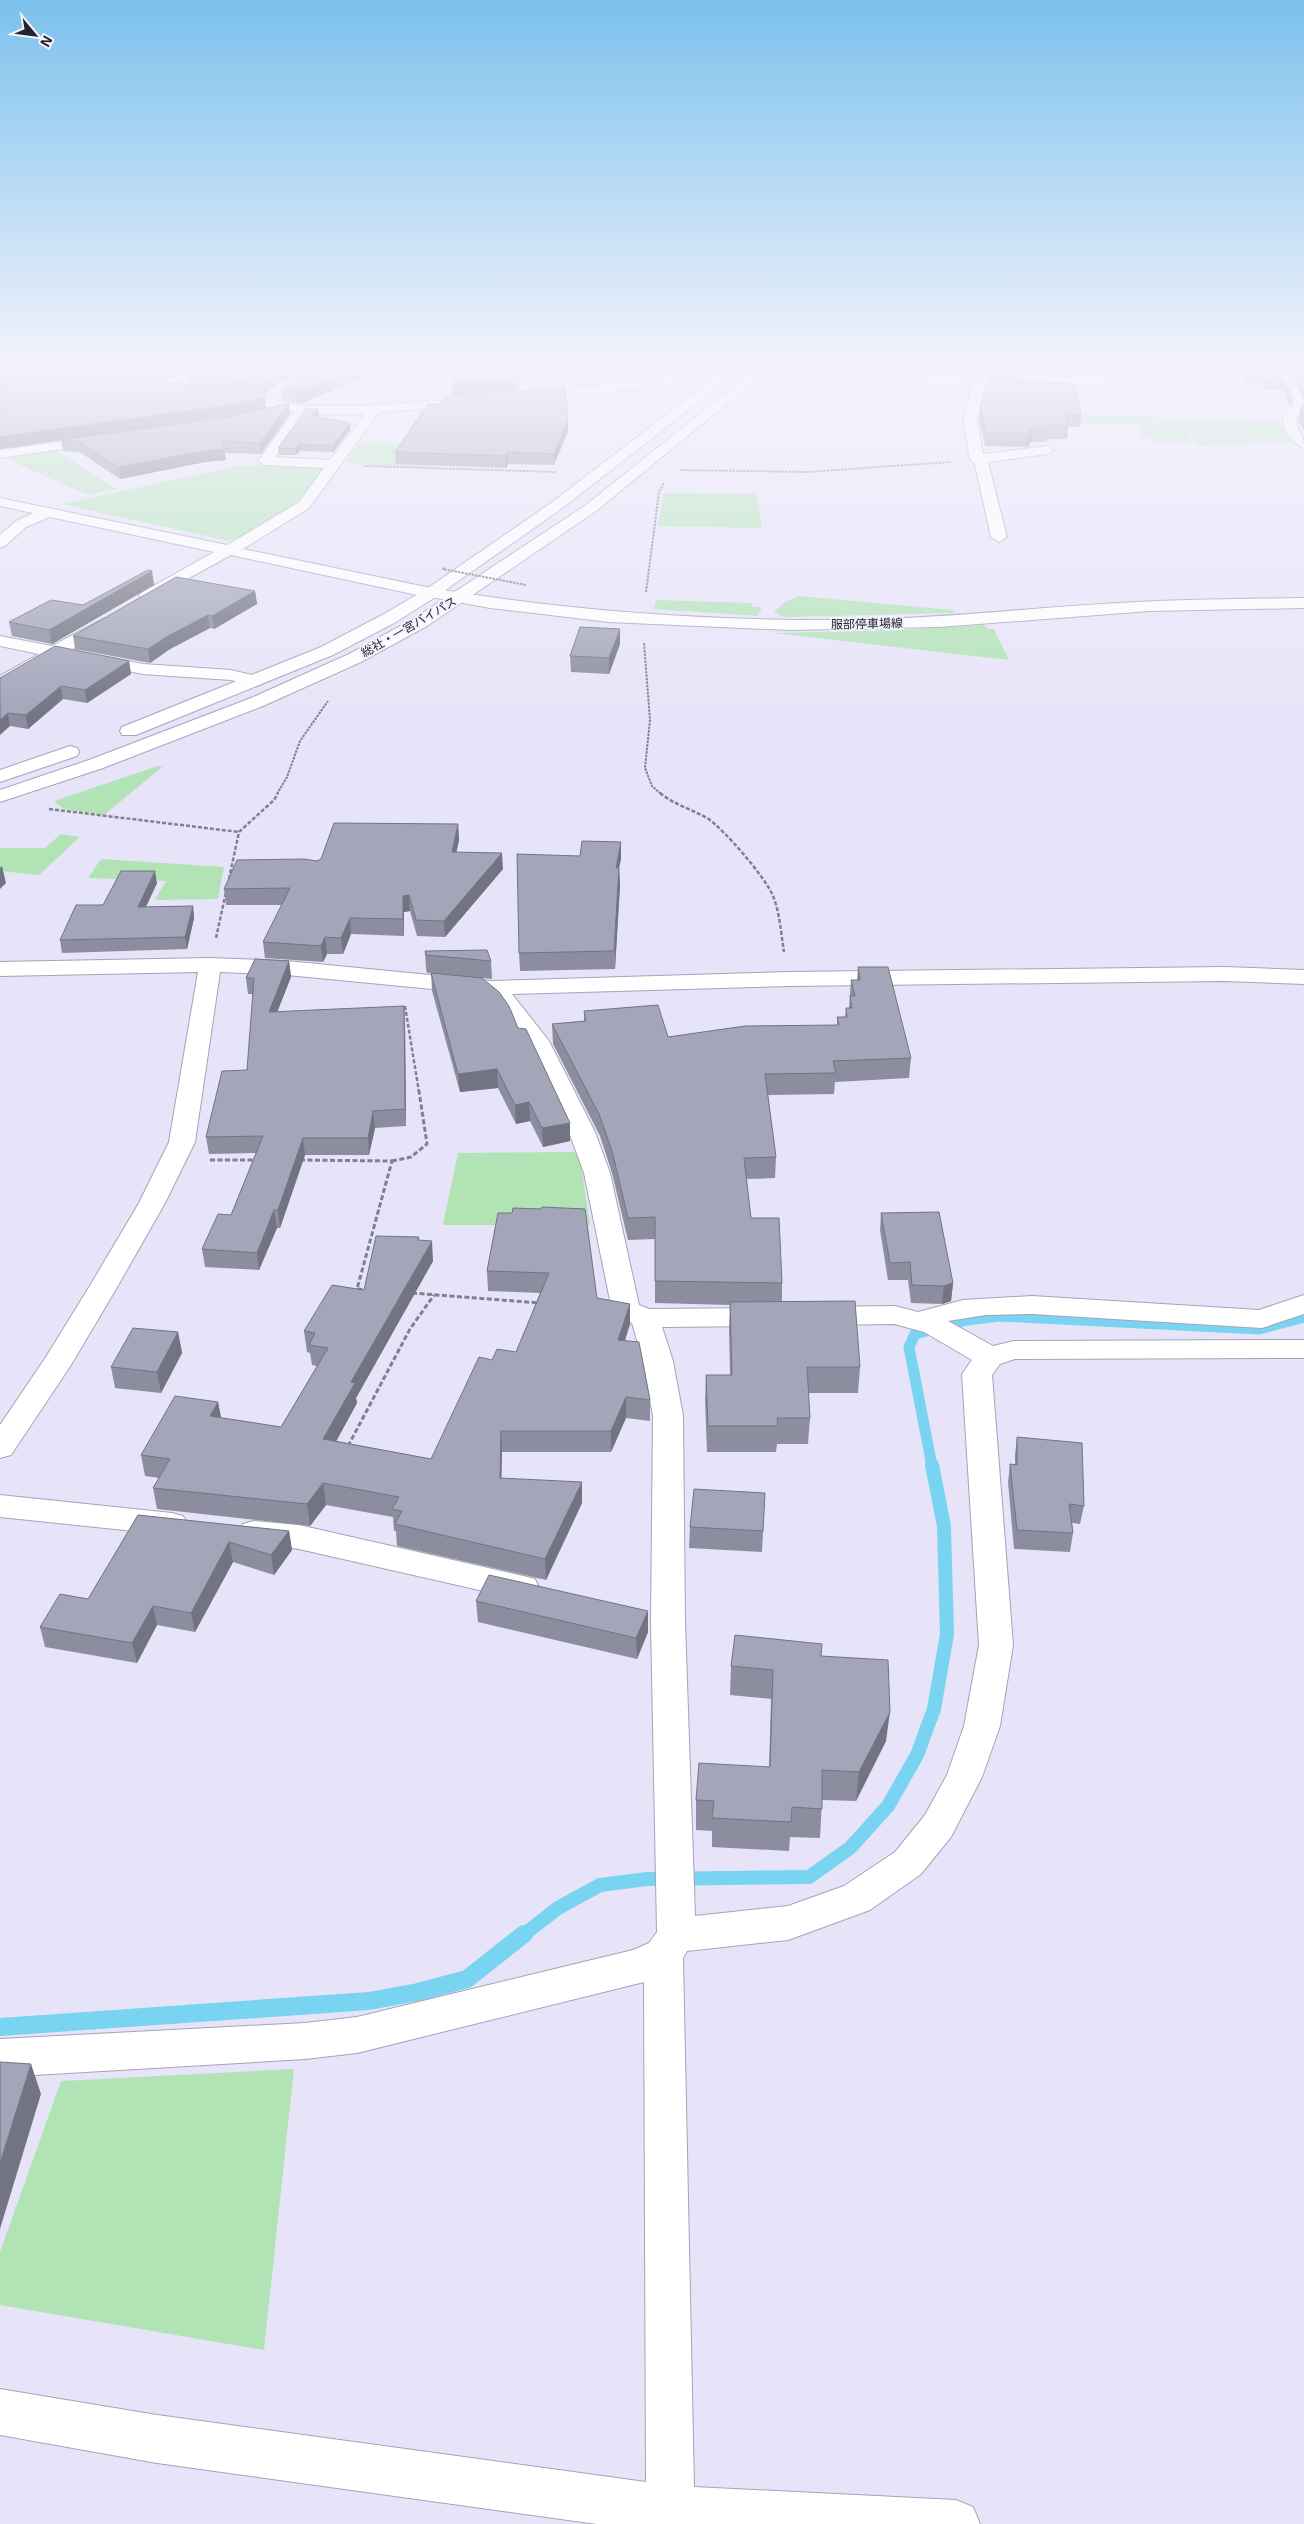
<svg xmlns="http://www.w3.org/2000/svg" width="1304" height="2524" font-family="'Exo 2','Noto Sans JP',sans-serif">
  <rect width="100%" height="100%" fill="#e7e4f9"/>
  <!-- green -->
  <g fill="#b1e3b5">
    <path d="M1048,413L1278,422L1292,442L1197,446L1184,426L1191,443L1154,442L1152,438L1142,437L1138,425L1052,422Z"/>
    <path d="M361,442L449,446L438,466L435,468L351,464L352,462H345Z"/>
    <path d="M53,449L117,489L88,495L18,464L6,455Z"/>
    <path d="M274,465L325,467L293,507L241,538L236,537L229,541L62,504L238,466Z"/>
    <path d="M664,493L756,494L762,528L658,526Z"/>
    <path d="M798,596L953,610L955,613L784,617L774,612L785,602Z"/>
    <path d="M656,600L752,603V607H762L758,616L654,609Z"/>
    <path d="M984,625L988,629H994L1009,660L773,633L899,630Z"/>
    <path d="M158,766L162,767L104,815L64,809L54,801Z"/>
    <path d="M61,834L80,837L39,875L0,871V848H45Z"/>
    <path d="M101,859L224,867L218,899L155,900L166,881L88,878Z"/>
    <path d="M579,1152L590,1225H443L458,1153Z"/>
    <path d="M294,2069L264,2350L0,2305V2252L61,2081Z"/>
  </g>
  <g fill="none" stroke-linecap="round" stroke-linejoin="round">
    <!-- stream-far2 -->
    <path stroke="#78d4f1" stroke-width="11" d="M932,1466L909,1347L915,1334L967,1320L1000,1316L1259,1329L1304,1317"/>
    <!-- stream-far1 -->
    <path stroke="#78d4f1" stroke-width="14" d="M522,1936L558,1908L600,1885L647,1879L809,1877L850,1848L888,1806L917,1755L934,1709L947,1634L944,1526L932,1465"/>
    <!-- stream -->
    <path stroke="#78d4f1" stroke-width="18" d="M0,2027L369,2001L418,1992L467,1979L524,1934"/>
    <defs>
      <g id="minor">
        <path d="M211,366H230L228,369L167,388H157L156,385L157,382Z"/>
        <path d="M675,366H689L668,385L663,386L528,400L522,396L528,392L659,379Z"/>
        <path d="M838,366C885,366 932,376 979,379L1276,371L1273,366H1285L1288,371L1304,370V378H1292C1298,387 1304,397 1304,408C1302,414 1294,418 1297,426C1301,437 1304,433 1304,448C1296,446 1281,429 1283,420C1285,414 1291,408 1294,403L1280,378L985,387L977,420L983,454L1047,446L1054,450L1047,454L988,462L1007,537L999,542L991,537L975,465L970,459L963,420L972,386L932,384L844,370Z"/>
        <path d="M230,391L302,406H359L483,398L485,401L478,405L379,412L309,508L243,549L431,588L439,593L437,596L431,598L231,555L147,601L139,596L141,593L214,552L50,517L26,527L5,546L0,548V535L16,521L33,513L0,506V498L227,545L299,502L324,468L265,465L258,461L294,412L225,398L224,395ZM306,414H365L330,460L275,457Z"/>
        <path d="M99,436L104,437L106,440L104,443L0,458V450Z"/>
        <path d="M105,618L111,619L113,623L111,627L71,650L143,664L231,670L260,677L263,681L260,685L254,686L231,680L143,674L57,657L0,688V676L39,654L0,646V636L52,646Z"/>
        <path d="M210,958L287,961L491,981L789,972L1225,967L1304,970V984L1225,981L789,986L512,994L549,1041L595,1132L610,1173L639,1305L649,1309L766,1308L776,1311L780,1317L776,1323L766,1326L662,1327L673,1361L683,1416L685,1622L695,1916L788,1906L844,1886L895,1852L925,1815L947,1775L964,1726L979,1645L962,1374L972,1360L924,1332L894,1324L819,1325L809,1322L805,1316L809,1310L819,1307L895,1306L918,1312L963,1300L1032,1296L1259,1310L1304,1295V1314L1262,1328L1032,1314L986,1315L948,1321L993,1346L1014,1341L1304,1340V1358L1015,1359L1000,1364L992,1375L1013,1645L1000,1726L982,1777L951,1837L921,1874L870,1910L788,1940L687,1951L683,1958L694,2487L956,2500L973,2507L980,2524H597L157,2463L0,2435V2389L157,2415L646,2482L644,1982L357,2053L305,2059L0,2077V2039L305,2023L357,2017L633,1950L649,1943L657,1932L651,1622L653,1416L643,1361L632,1323L616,1316L612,1310L584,1173L569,1132L526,1042L501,1009L484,994L287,975L220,972L195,1142L165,1203L116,1289L71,1365L11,1455L0,1458V1425L44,1360L88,1289L139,1203L169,1142L198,972L0,976V962Z"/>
        <path d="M0,1495L172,1513L183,1516L188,1524L183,1532L172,1535L0,1517Z"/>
        <path d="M254,1521L299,1525L523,1576L535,1579L539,1588L535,1597L523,1600L299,1549L243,1540L238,1532L243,1524Z"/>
      </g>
      <path id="major" d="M431,588C569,611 707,621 847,620C938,619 1028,608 1119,603C1181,599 1242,599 1304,598V608L1150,611L939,627L789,630L609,622L490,608L425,596L423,593Z"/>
      <g id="highway">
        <path d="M759,366H773L596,511L427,626L361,662L263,706L103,768L0,802V790L89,760L251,698L349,654L415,618L586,505Z"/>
        <path d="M722,374L728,378L726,381L561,509L437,596L396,622L333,655L136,735H122L120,731L122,727L321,647L384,614L425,590L551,503L718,375Z"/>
        <path d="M70,746L77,748L79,752L77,756L0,782V770Z"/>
      </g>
    </defs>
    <!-- minor casing -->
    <use href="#minor" stroke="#a6a3b7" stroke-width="2"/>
    <!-- major casing -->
    <use href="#major" stroke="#a6a3b7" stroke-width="2"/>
    <!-- highway casing -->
    <use href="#highway" stroke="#a6a3b7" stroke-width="2"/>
    <!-- path-far2 -->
    <g stroke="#82808e" stroke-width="2" stroke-dasharray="2.5 1" stroke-linecap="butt">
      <path d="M365,466L556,472"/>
      <path d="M680,470L807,472L951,462"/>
      <path d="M646,592L659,492L664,483"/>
      <path d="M644,643L650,720L645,768L652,786L661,794"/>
      <path d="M277,794L287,777L300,741L328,701"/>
    </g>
    <!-- path-far1 -->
    <g stroke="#82808e" stroke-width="2.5" stroke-dasharray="4 2" stroke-linecap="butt">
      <path d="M660,793C673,804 691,809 707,818C723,828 766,878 773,896C780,913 781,934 784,952"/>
      <path d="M49,809L239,832"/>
      <path d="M229,879L239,832L274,800L278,793"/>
      <path d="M216,938L226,892"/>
      <path d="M405,1006L419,1092"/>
    </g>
    <!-- path -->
    <g stroke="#82808e" stroke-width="3" stroke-dasharray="5 2.5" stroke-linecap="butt">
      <path d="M210,1160H256"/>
      <path d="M300,1160L392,1161L357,1289L368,1290"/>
      <path d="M392,1161L411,1157L427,1144L419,1091"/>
      <path d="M412,1293L540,1303"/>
      <path d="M348,1446L410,1329L434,1295"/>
    </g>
    <!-- minor -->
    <use href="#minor" fill="#fff" fill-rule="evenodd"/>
    <!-- major -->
    <use href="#major" fill="#fff" fill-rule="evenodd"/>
    <!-- highway -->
    <use href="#highway" fill="#fff" fill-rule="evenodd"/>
    <!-- path-bridge -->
    <path stroke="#82808e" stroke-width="2" stroke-dasharray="2.5 1" stroke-linecap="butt" d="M445,568L443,569L526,585"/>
  </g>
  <!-- wall -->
  <g fill="#8c8e9f" fill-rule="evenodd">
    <path d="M18,366H205L164,378L163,381Z"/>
    <path d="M319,366H386V368L300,404L282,400L281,389Z"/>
    <path d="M1088,366H1209V369L1088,370Z"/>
    <path d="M1236,366H1273V369L1238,370Z"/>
    <path d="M1287,366H1304V369H1289Z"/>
    <path d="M1304,369V400L1295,380L1297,370Z"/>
    <path d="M187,372L275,386L263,396L224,389L265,398L266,408L290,414L261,454L225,453L226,460L205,462L120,479L84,455L83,453L63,451L61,440L0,449L205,386L188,383ZM239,414L224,418L153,427L225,417Z"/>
    <path d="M1280,374L1293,397L1292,403L1290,405L1282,390L1264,389L1261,384H1245L1243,381L1244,375Z"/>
    <path d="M1304,404V431L1298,421L1300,411Z"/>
    <path d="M980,407L1081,415L1080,427H1068L1067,439H1047V442H1030L1029,446L1027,447L985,446L979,419Z"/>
    <path d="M319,416L317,417L350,423V430L333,452L300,451L296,455H279L278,448Z"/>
    <path d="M568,420V431L554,465L508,464L506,468L396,464L395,452Z"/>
    <path d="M154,585L52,644L12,636L9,622L83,605Z"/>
    <path d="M255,591L257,604L214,629L210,628L170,649L150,663L75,649L73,636Z"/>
    <path d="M620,644L609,674L571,672L570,656Z"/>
    <path d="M129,661L131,674L87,703L63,699L28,729L10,726L0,678Z"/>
    <path d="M458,824L459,840L456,852L503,869L445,937L417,936L410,911L404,912V936L351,934L343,954H327L323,962L265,958L263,942L282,905H226L224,889Z"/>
    <path d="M621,842V859L619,868L620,885L615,969L520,971L519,953L580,856Z"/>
    <path d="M157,883L146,907L193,906L194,918L187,949L62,953L60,940L103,905Z"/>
    <path d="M425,951L491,961L492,979L482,978L518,1028L570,1141L543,1147L530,1121L516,1124L498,1088L460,1092L432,991L431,973H427L426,969Z"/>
    <path d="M289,961L291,977L277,1012L405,1022L406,1126L375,1128L369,1155H305L280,1228H277L259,1270L205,1267L202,1249L231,1215L256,1153L209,1154L206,1137L247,1070L253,994H248L246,978Z"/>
    <path d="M858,967L911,1058L909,1078L835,1082L834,1094L768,1095L776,1157L775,1178L746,1179L751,1218L782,1283V1302L860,1367L858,1393H808L810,1418L808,1444H777L776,1452H707L705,1401L706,1375H730L729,1328L730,1305L655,1303V1239L628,1240L612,1173L600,1136L553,1044L552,1024L584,1021V1011L668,1037L837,1025V1017H845L846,1008H849L851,980H857Z"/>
    <path d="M498,1213L597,1298L630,1304V1324L625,1341L650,1400V1421L626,1418L611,1452H502L501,1478L582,1503L546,1580L397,1546L396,1531H394L393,1517L326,1505L310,1526L157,1509L153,1488L159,1478L145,1476L141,1455L218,1402L221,1418L281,1427L317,1366L312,1365L310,1353L307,1352L304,1331L364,1290L419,1237V1240L433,1261L356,1398L357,1403L336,1441L431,1459L492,1360L516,1352L540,1293L488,1291L487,1271Z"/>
    <path d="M881,1213L953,1283L951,1301L942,1304L911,1303L908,1280H888L880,1230Z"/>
    <path d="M178,1332L182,1353L161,1393L115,1388L111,1367Z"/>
    <path d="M1017,1437L1084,1506L1080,1524L1072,1523L1073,1533L1070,1552L1014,1549L1008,1482L1010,1464H1015V1455Z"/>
    <path d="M764,1514L762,1552L689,1548L690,1527Z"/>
    <path d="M138,1515L289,1531L292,1550L274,1575L233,1562L195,1632L157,1625L137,1663L45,1647L40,1627L88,1599Z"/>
    <path d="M476,1601L648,1611V1632L637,1659L478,1622Z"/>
    <path d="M821,1656L886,1741L856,1801L822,1800L820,1838L790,1837L789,1851L712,1847V1831L696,1830V1800L769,1767L771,1699L730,1695L731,1666Z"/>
  </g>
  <!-- shaded-wall -->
  <g fill="#727482">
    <path d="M167,366H205L164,378L163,381L161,370L163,367Z"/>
    <path d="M293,366H315L275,386L263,396L262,385L274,375Z"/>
    <path d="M364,366H386V368L300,404L298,392Z"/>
    <path d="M520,366H523V371L515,391L452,396L451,384Z"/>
    <path d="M265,398L266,409L225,417L0,449V437Z"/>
    <path d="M289,403L290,414L261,454L260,443Z"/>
    <path d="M318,409L319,416L312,422V416Z"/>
    <path d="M568,420V431L554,465V454Z"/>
    <path d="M350,423V430L333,452V446Z"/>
    <path d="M1028,434H1031L1029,446L1027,447Z"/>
    <path d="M299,444L300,451L296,455V449Z"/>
    <path d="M224,449L226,460L205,462L120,479L119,467L204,451Z"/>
    <path d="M508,452V464L506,468L505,456Z"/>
    <path d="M152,571L154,585L52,644L49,630Z"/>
    <path d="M255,591L257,604L214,629L212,616Z"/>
    <path d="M208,615L210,628L170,649L150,663L148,649L168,636Z"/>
    <path d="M620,629V644L609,674V658Z"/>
    <path d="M129,661L131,674L87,703L85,690Z"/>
    <path d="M61,686L63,699L28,729L26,715Z"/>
    <path d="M8,713L10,726L0,735V720Z"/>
    <path d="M458,824L459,840L453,868L452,852Z"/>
    <path d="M621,842V859L619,868L620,885L615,969L616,868Z"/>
    <path d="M502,853L503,869L445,937L444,921Z"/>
    <path d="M2,866L6,883L0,889V868Z"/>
    <path d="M155,871L157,883L140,919L138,907Z"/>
    <path d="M409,895L410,911L404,912V936L403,919V896Z"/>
    <path d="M193,906L194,918L187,949L185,937Z"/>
    <path d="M350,918L351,934L343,954L341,938Z"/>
    <path d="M325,937L327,954L323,962L321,946Z"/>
    <path d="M289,961L291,977L271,1028L269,1012Z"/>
    <path d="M404,1006L405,1022L406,1126L405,1109Z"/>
    <path d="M497,1069L498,1088L460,1092L458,1074Z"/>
    <path d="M529,1102L530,1121L516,1124L515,1105Z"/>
    <path d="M373,1111L375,1128L369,1155L368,1138Z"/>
    <path d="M570,1123V1141L543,1147L542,1128Z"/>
    <path d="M303,1138L305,1155L280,1228L278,1210Z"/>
    <path d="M274,1210L277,1228L259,1270L257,1253Z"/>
    <path d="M432,1241L433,1261L356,1398L357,1403L326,1460L323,1439L351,1382Z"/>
    <path d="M953,1283L951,1301L942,1304L944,1286Z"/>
    <path d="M630,1304V1324L618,1360V1340Z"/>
    <path d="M178,1332L182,1353L161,1393L157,1372Z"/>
    <path d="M626,1397V1418L611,1452V1431Z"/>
    <path d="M218,1402L222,1423L210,1416Z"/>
    <path d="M501,1431L502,1452L501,1499L500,1478Z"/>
    <path d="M582,1482V1503L546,1580L545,1559Z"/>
    <path d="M323,1483L326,1505L310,1526L307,1504Z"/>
    <path d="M289,1531L292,1550L274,1575L271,1555Z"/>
    <path d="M229,1542L233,1562L195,1632L191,1613Z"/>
    <path d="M153,1606L157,1625L137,1663L132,1643Z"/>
    <path d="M648,1611V1632L637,1659L636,1638Z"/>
    <path d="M890,1712L886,1741L856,1801L859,1772Z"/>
    <path d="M31,2064L41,2094L0,2229V2163Z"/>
  </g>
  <!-- building -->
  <g fill="#a3a5b9" stroke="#727482">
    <path d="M0,366H17L211,387L265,398L223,406L0,437Z"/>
    <path d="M122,366H167L163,367L161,370Z"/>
    <path d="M207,366H293L274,375L262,385L187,372Z"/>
    <path d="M319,366H364L298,392L281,389Z"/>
    <path d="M461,366H520L514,378L451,384Z"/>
    <path d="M1304,369V385L1297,370Z"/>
    <path d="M1280,374L1293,397L1291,399L1283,383H1265L1262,378H1246L1244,375Z"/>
    <path d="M988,377L1075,384L1081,415H1065L1068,426H1047L1048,429H1029L1031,434H1028L986,433L980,407Z"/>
    <path d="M565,387L568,420L554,454L508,452L505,456L395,452L428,404H441L444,398Z"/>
    <path d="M289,403L260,443L222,441L224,449L204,451L119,467L82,444L85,442L61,440L224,418Z"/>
    <path d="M1304,404V417L1300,411Z"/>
    <path d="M306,409H318L312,416L350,423L333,446L299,444L296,449L278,448Z"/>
    <path d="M148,570L152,571L49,630L9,622L51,600L83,605Z"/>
    <path d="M176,577L255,591L212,616L208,615L168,636L148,649L73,636Z"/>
    <path d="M580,627L620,629L609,658L570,656Z"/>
    <path d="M55,646L129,661L85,690L61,686L26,715L8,713L0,720V678Z"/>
    <path d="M334,823L458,824L452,852L502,853L444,921L416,920L409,895L403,896V919L350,918L341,938L325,937L321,946L263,942L290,888L224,889L237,860L304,859L317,861L321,859Z"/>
    <path d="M582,841L621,842L616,868H619L614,951L519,953L517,854L580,856Z"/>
    <path d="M121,871H155L138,907L193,906L185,937L60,940L76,905H103Z"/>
    <path d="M487,950L491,961L426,955L425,951Z"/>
    <path d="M255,959L289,961L269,1012L404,1006L405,1109L373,1111L368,1138H303L278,1210H274L257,1253L202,1249L218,1214L231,1215L263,1136L206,1137L222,1071L247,1070L254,978H246Z"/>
    <path d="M858,967H888L911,1058L833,1061L836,1073L765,1074L776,1157L744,1158L751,1218H779L782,1283L655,1281V1217L628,1218L612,1151L599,1114L552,1024L586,1021L584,1011L658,1005L668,1037L745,1026L839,1025L837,1017H847L846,1008H852L850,996H855L851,980H860Z"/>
    <path d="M431,973L482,978L499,992L509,1006L518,1028L526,1029L570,1123L542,1128L529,1102L515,1105L497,1069L458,1074Z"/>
    <path d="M542,1207L585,1209L597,1298L630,1304L618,1340L639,1342L650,1400L626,1397L611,1431H501L500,1478L582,1482L545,1559L395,1524L402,1511L392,1509L399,1497L323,1483L307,1504L153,1488L170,1459L141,1455L175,1396L218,1402L210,1416L281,1427L328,1348L309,1345L315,1333L304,1331L332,1285L364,1290L376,1236L419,1237L418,1240L432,1241L351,1382L355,1383L323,1439L431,1459L479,1357L492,1360L497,1349L516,1352L549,1273L487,1271L498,1213H512L513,1208L541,1209Z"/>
    <path d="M939,1212L953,1283L944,1286L912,1285L910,1262L890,1263L881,1213Z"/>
    <path d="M855,1301L860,1367H807L810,1418H777L778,1426H708L706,1375H732L730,1302Z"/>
    <path d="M133,1328L178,1332L157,1372L111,1367Z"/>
    <path d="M1017,1437L1082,1443L1084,1506L1069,1504L1073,1533L1017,1530L1010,1464L1017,1465Z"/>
    <path d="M694,1489L765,1493L763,1531L690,1527Z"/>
    <path d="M138,1515L289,1531L271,1555L229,1542L191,1613L153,1606L132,1643L40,1627L60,1594L88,1599Z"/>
    <path d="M489,1575L648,1611L636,1638L476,1601Z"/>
    <path d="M735,1635L822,1644L821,1656L888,1660L890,1712L859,1772L822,1770V1809L792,1807L791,1822L712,1818L714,1801L696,1800L699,1763L770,1767L773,1670L731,1666Z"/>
    <path d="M0,2062L31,2064L0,2163Z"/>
  </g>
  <!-- sky -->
  <linearGradient id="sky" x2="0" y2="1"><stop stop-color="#7bc1ec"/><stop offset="0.51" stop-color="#f4f3fc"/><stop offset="1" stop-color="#f4f3fc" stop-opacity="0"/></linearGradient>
  <rect width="1304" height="719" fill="url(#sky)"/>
  <g text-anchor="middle" stroke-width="4" stroke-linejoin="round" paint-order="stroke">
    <!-- far-street labels -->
    <g font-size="12" fill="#24232b" stroke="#f4f2ff">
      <text transform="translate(867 624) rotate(-1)" y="4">服部停車場線</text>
      <text transform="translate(409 627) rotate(-30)" y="4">総社・一宮バイパス</text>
    </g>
  </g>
  <!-- north arrow -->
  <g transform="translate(35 35) rotate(119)" stroke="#f4f2ff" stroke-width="4" paint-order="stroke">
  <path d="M0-4L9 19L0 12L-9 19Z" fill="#24232b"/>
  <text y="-8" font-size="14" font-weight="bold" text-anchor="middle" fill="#24232b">N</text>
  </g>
</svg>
